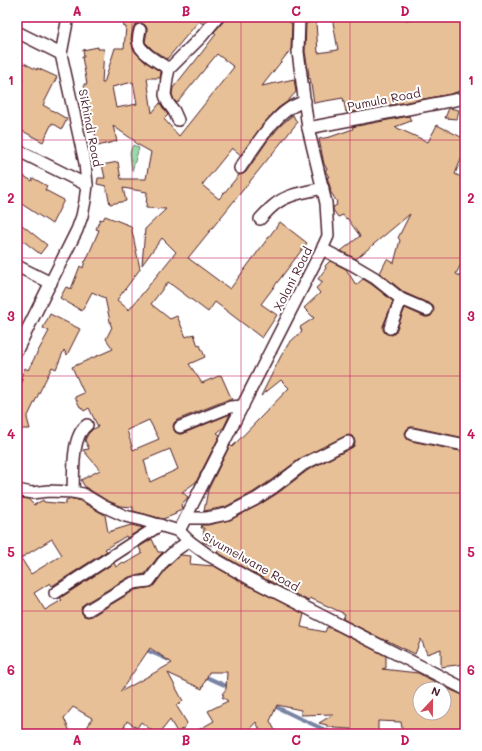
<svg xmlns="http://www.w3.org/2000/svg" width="482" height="751" font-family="Mali,sans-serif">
  <rect width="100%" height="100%" fill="#fff"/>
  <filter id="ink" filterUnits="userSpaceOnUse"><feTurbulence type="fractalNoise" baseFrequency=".025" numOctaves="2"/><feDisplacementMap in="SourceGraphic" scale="8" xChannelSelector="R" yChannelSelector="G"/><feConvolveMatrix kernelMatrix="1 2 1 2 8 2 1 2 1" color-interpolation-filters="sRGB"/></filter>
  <g filter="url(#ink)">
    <!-- green -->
    <path fill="#95dcaa" stroke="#707e6a" d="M133,145L139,148L132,171L130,152Z"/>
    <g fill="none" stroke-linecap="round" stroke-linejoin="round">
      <!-- stream -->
      <g stroke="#7983a3" stroke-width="4">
        <path d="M144,649L169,660"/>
        <path d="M202,675L231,688"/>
        <path d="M272,705L299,718L334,734"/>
      </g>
    </g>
    <!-- building -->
    <g fill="#e7c097" stroke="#4a1f2b" fill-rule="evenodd">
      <path d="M126,17H209L203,24L199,21L167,59L153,50L145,42L147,31V28L145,25L142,23H138L135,25L133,28L131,39L133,49L136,53L144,61L161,72L160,78H147L152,113L160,103L168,115L164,119L179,136L234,67L217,54L177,103L174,100L172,94L173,88L192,64H193L216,34L214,32L223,22L225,17H282L292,24L291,49L262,86L294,79L296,92L288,101L278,108L264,123L241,155L232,148L202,185L219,199L239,175L243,174L246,172L268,140L281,125L293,115L297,123L188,258L230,289L280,222L307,243L261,304L277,315L262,338L215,302L208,312L168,282L151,304L170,319L177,316L186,337L194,334L198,346L200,345L205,357L189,364L202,383L221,375L232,400H227L177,420L174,423L173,426L174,430L175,432L179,434H182L230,414L224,427L217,433L220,435L196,482L182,492L188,497L181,505L182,509L175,512L176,514L163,519L133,511V507L120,506L106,500L85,487L81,480L100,470L83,450L89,449L85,440L88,434L93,429L98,427L89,408L84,411L81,407H80L75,397L84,393L72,367L113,349L106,339L112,327L111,326L105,298L92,292L82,311L60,298L66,287L71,289L80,266L83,268L85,261H86L99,230L96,229L100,219L103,220L105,216L131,226L140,269L117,300L129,310L176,252L162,238L142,265L145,229L166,209L146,208L147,192L123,188L126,201L110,204L106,186L97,184L98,178H105L102,165L118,162L121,179H146L151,152L135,143V141L113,126L117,141L98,146L94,129L87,131L83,112L88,110L84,84H87L82,57H84L83,50L98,47V49H104L102,83H104L115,48H124L126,27L123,26ZM133,82L137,104L116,108L112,87ZM149,420L159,439L133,450L127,430ZM170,449L178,469L150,482L144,460Z"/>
      <path d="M332,17H406V20L425,17H465V89L451,94L347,113V111L346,112L343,98L314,103L310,78L309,79L308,75H309L305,52L306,23L316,22L318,53L338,50Z"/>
      <path d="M24,63L37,70V68L57,77L43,105L67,119L62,129L52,123L43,142L17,128V92L23,79L18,76Z"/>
      <path d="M449,108L459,110L457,119L445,118Z"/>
      <path d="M409,116L411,121L395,127L428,142L437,125L465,139V150L455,174L465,179V256L456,274L465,278V438L413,427H410L407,429L405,433L406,437L407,439L411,441L465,452V664L441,667V649L427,654L421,639L415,654L386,640V641L343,619L345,614L310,598L309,601L253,573L217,552L221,546L210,545L203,542L204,528H201L202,525H208L230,520L259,505L278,493L308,470L351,448L354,446L355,442L354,439L352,436L349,435L345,436L301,458L270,481L252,493L225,507L204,511L208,490L230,445L232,447L289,388L281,380L261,396L281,356L289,343L302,331L300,327L314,318L304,308L320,293L316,288L323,282L318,279L326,268L325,266L330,261L346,269L356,285L363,279L371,284L393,301L383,326V330L385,333L387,334L392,335L395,333L396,331L405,308L425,317H428L431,316L433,313L434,309L433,306L430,304L405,293L380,273L387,259L394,263L400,240L398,238L410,214L356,259L341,251L360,236L347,218L346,219L343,215L338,217L333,210V207L337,205L336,203L337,202L330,191L331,190L327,177H329L326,172L325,170L327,169L324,164L319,139L330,137L353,129L352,127Z"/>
      <path d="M17,172L32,181L33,178L47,186L45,190L64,200L52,224L17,201Z"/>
      <path d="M17,221L47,245L40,254L17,236Z"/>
      <path d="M50,314L80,329L67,355L64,350L56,369L52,367L41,389L27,418L30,429H21L17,438V392L23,380L20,379L25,368L28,370L49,331L43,328Z"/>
      <path d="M21,498L28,499L34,505L43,500L44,502L66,504V500L75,499L80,501L105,515L108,532L131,525L143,528L127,538L126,536L105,549L107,551L52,586L50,583L34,593L45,610L62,600L60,598L114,563L116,567L123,562L124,564L142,554L139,547L152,539L158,552H163L157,558L145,574L129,577L84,604L82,606L81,610L82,613L84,616L88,617L92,616L135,590L152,587L168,567L180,555H181L191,556L190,564L214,566L247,585L304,614L301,627L325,632L327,627L337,631L386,656V668L382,669L418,673L441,685L440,689H420V713H444V687L465,696V734H403L401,722L378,721V734H351V729L333,728L334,727H327V725L319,723L334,714L301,715V710L277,705L270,721L277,734H262L256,722L245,734H191L214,721L208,711L228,701L222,697L224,695L222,694L226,689L227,672H209L202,689L168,673L183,701L176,705L187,723L184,728L177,732L170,720L159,734H156L141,722L137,728L127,721L121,734H112L101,728L99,734H84L92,718L73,707L64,718L71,734H17V502ZM52,539L62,555L31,574L21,558ZM150,648L172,663L120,692Z"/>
    </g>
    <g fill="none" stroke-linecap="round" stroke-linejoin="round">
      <defs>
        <g id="minor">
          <path d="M140,30C139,35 137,40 139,45C144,55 160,63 169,69"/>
          <path d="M17,32L61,54"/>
          <path d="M178,120L174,111L168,103L165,95L167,78L169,69L202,36L218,17"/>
          <path d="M308,128L465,98"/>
          <path d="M17,150L87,185"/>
          <path d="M240,168C254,148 270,121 290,108C295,105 300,103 305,101"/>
          <path d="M260,219C264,215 268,210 273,206C286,194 306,192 323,188"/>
          <path d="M322,249L353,265L375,278L401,299L427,310"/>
          <path d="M17,266L51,283"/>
          <path d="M390,328L401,299"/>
          <path d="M17,350L77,230L82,216L85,201L87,185L85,163L61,54L68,17"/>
          <path d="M180,427L230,407L243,406"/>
          <path d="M412,434L465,445"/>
          <path d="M17,490L32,493L48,491L73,492L83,494L103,506L125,516L142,520L179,531L189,541L208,555L250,579L465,689"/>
          <path d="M73,492C74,473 71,436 87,425"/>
          <path d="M186,518H207L227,514L256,499L274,487L304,464L348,442"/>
          <path d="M179,531L322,249L328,236L326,203L308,128L298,52L299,17"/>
          <path d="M55,593L160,525"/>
          <path d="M88,610L133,583L149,581L163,562L176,550L189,541"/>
        </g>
      </defs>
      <!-- minor casing -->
      <use href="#minor" stroke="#4a1f2b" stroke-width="14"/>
      <!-- minor -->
      <use href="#minor" stroke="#fff" stroke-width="11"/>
    </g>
  </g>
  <!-- grid -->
  <path fill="none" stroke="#c2185b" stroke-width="1" stroke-opacity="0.55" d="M132,17V734M241,17V734M350,17V734M17,140H465M17,258H465M17,376H465M17,493H465M17,611H465"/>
  <g text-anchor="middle" stroke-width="4" stroke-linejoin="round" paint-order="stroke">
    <!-- street labels -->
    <g font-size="12" fill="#4a1f2b" stroke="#fff">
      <text transform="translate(384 100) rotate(-11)" y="4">Pumula Road</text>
      <text transform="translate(90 128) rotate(79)" y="4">Sikhindi Road</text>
      <text transform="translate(293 279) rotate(-63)" y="4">Xolani Road</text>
      <text transform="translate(251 562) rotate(29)" y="4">Sivumelwane Road</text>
    </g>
  </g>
  <!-- margin -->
  <rect width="482" height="751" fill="none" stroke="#fff" stroke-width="44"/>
  <!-- north arrow -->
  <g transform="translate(432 701) rotate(22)"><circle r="19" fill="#ffffff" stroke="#b7a5aa"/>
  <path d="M0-3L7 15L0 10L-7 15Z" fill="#d1495b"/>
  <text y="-6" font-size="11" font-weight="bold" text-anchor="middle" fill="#4a1f2b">N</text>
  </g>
  <rect x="22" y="22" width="438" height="707" fill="none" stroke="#c2185b" stroke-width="1.5"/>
  <g font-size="13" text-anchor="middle" font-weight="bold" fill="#c2185b">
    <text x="77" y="16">A</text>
    <text x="186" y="16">B</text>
    <text x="296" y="16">C</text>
    <text x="405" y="16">D</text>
    <text x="11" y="85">1</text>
    <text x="471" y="85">1</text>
    <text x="11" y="203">2</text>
    <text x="471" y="203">2</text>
    <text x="11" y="321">3</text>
    <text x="471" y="321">3</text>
    <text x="11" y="439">4</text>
    <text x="471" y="439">4</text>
    <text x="11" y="557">5</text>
    <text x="471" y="557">5</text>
    <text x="11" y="675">6</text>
    <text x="471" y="675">6</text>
    <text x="77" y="745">A</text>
    <text x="186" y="745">B</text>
    <text x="296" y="745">C</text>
    <text x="405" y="745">D</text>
  </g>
</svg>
